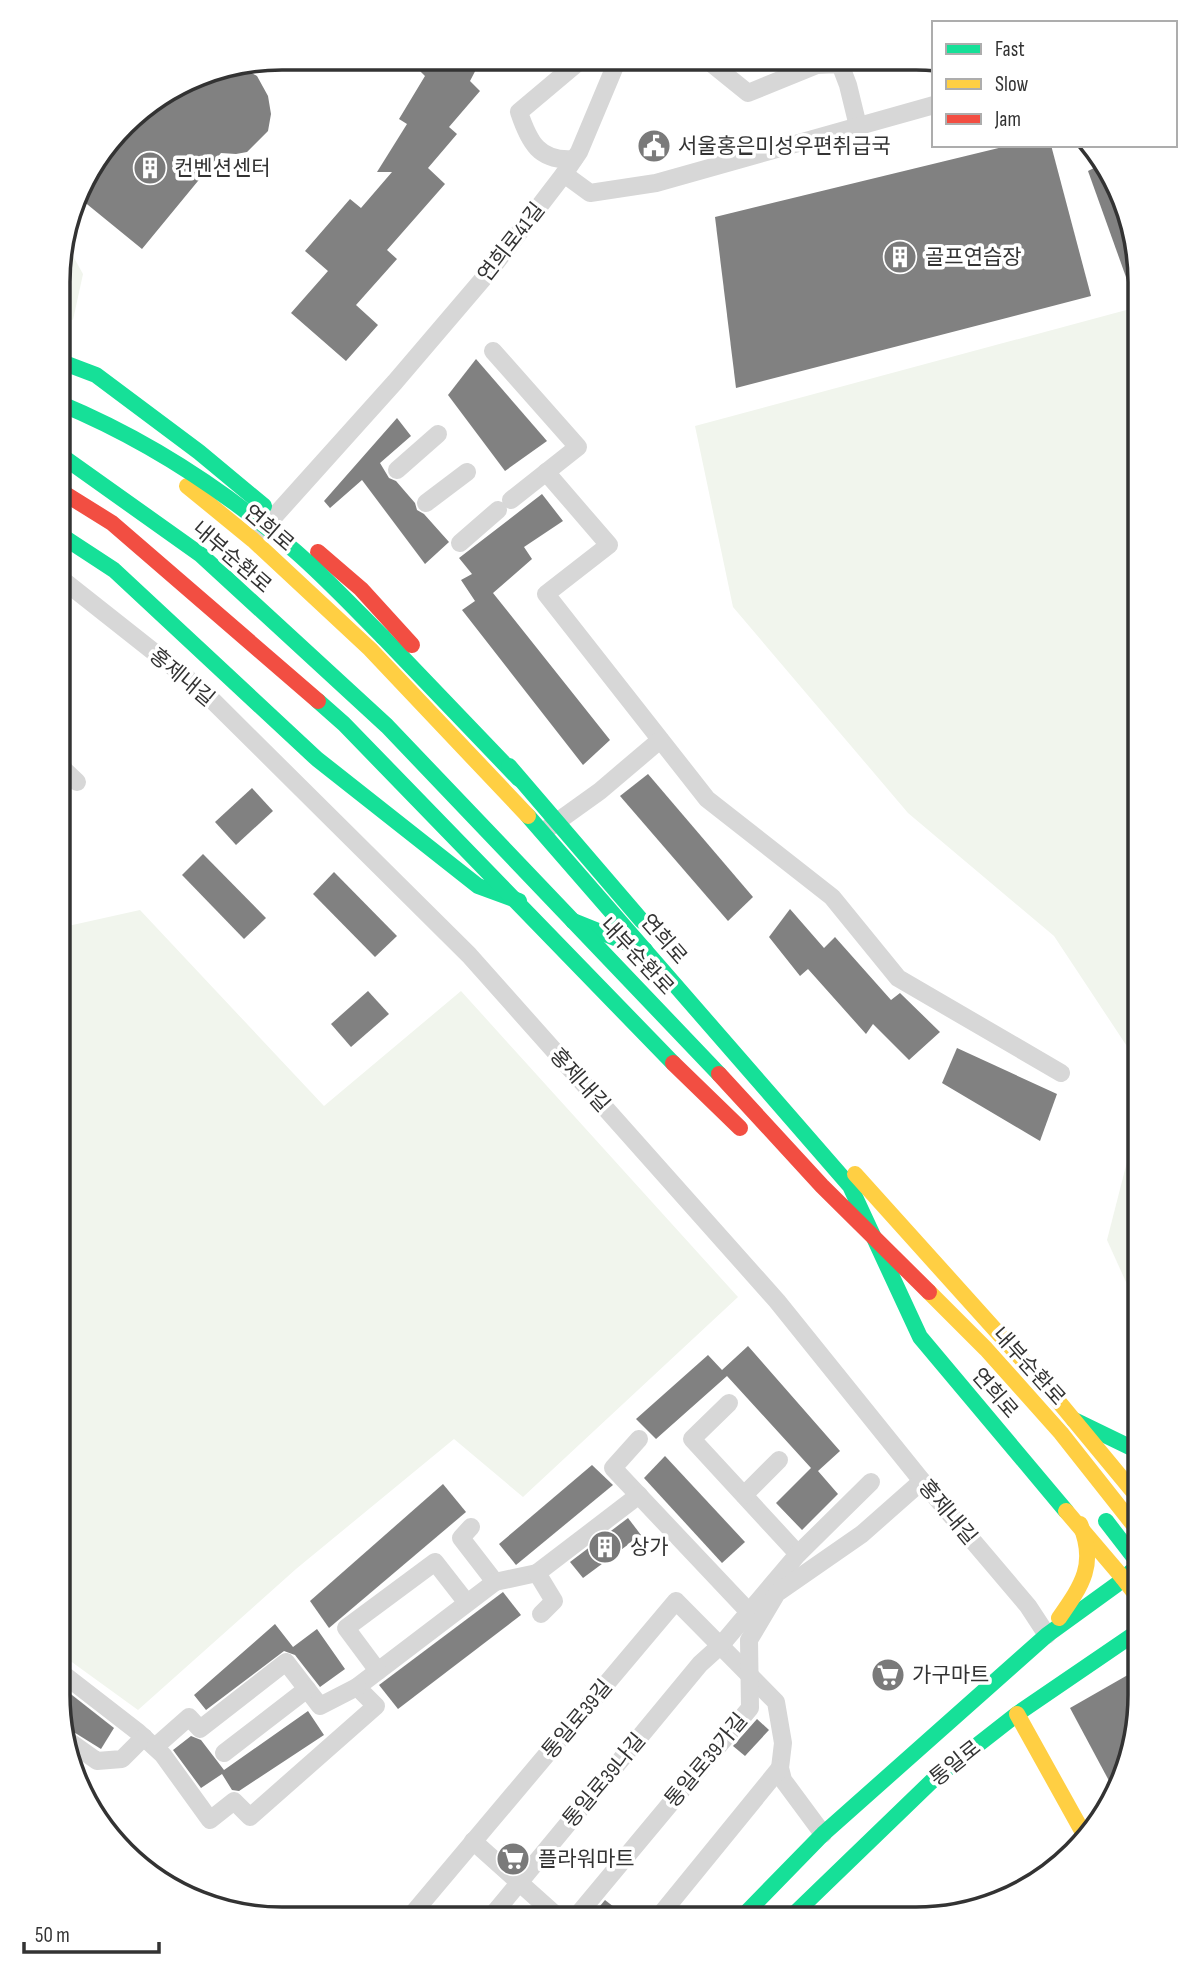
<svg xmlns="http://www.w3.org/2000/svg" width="1198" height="1977" font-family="'Sofia Sans Condensed','Noto Sans KR',sans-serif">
  <rect width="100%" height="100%" fill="#fff"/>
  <!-- green -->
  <g fill="#f1f5ed">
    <path d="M64,240L83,274L73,320L60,315V253Z"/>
    <path d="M1140,308V1066L1054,936L908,813L733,607L695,426L1130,309Z"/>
    <path d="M140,910L324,1106L461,991L738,1297L523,1497L454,1439L296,1569L138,1710L58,1652L59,928Z"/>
    <path d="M1140,1111V1313L1107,1240Z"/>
  </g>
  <!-- building -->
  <g fill="#818181">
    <path d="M424,58H482L470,81L480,91L449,127L457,134L428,168L445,184L387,250L397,259L356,305L378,325L346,361L291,313L328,271L305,251L350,199L361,208L392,172H377L407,124L399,119L425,76L415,66Z"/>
    <path d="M239,66L257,76L268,96L271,114L268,131L247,152L236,154L221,153L142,249L77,196L81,182L134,114L196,75Z"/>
    <path d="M1011,145H1051L1091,296L736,388L715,217Z"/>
    <path d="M1100,165L1123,196L1140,282V303L1136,305L1088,171Z"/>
    <path d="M476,359L547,441L505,471L448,395Z"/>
    <path d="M397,418L411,436L380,463L389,478L396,481L415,503L417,510L424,514L449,542L425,564L362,480L330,508L324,501Z"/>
    <path d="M542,494L563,521L524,547L532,559L493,593L610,740L583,765L462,610L475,601L461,580L472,574L459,558Z"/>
    <path d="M648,774L753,897L728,921L620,796Z"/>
    <path d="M252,788L273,811L236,845L215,822Z"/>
    <path d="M203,854L266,918L244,939L182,875Z"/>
    <path d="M334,872L397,936L375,957L313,894Z"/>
    <path d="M790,909L824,948L835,937L891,1000L900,993L940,1032L909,1060L873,1024L866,1034L808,969L800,976L769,937Z"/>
    <path d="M368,991L389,1014L351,1047L331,1024Z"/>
    <path d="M957,1048L1057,1094L1040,1141L942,1083Z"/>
    <path d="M748,1346L840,1451L818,1471L838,1494L802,1530L776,1503L811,1468L727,1376L656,1439L636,1419L708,1355L722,1370Z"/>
    <path d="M665,1456L745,1542L722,1563L644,1478Z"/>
    <path d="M592,1465L613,1485L516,1565L499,1544Z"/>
    <path d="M443,1484L466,1512L329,1628L310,1601Z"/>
    <path d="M628,1518L641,1535L583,1578L570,1562Z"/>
    <path d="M503,1592L521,1615L398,1709L379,1685Z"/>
    <path d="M275,1624L293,1647L317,1629L345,1669L320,1687L295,1655L284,1651L206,1710L194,1695Z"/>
    <path d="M1140,1668V1710L1128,1768L1115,1792L1070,1708Z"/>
    <path d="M58,1684L114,1728L101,1749L64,1726Z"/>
    <path d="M308,1711L324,1735L239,1791L232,1790L222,1774L201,1788L173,1750L191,1736L201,1740L224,1770Z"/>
    <path d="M757,1719L769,1730L745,1756L733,1746Z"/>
    <path d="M605,1900L628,1918H590Z"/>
  </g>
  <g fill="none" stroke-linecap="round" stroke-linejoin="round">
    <!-- street -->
    <g stroke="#d7d7d7" stroke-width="18">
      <path d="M706,59L748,93L817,65L840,64L848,85L858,126"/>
      <path d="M574,159C539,162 529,142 519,112L582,59"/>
      <path d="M564,174L590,193L656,183L934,105"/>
      <path d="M493,351L578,447L511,500"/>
      <path d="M397,470L438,434"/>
      <path d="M546,472L609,545L546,594L707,799L832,897L898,978L1061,1073"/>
      <path d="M426,503L467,472"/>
      <path d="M262,530L395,382L488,273L564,174L579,152L618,59"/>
      <path d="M460,543L498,510"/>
      <path d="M59,577L202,690L469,955L777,1301L922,1481L1028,1606L1047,1635"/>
      <path d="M59,765L77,782"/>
      <path d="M547,829L600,791L660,740"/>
      <path d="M729,1403L692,1439L798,1554"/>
      <path d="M639,1439L613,1468L749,1612"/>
      <path d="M744,1495L779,1460"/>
      <path d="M471,1527L461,1538L495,1582L537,1573"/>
      <path d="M58,1553H59"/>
      <path d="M541,1614L554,1601L537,1573L639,1495"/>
      <path d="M58,1670L138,1732L163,1755L210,1820L234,1801L250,1817L376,1706L357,1687L495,1582"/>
      <path d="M378,1671L346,1628L435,1562L467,1603"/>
      <path d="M66,1739L97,1761L122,1759L144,1737"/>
      <path d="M155,1747L189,1717L200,1729L286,1662L320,1706L357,1687"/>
      <path d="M224,1753L307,1689"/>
      <path d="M473,1841L559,1918"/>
      <path d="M409,1918L676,1601L776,1702L783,1743L780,1768L783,1780L823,1834"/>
      <path d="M490,1918L700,1664L721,1645L798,1554L871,1482"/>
      <path d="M575,1918L750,1708L749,1640L777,1593L862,1534L922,1481"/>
      <path d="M657,1919L780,1768"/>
    </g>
    <!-- fast -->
    <g stroke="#16e098" stroke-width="16">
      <path d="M59,361L96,375L199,452L264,506"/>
      <path d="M59,534L114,570L317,759L478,886L519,901"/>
      <path d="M383,637L519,779"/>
      <path d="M509,766L642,921"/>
      <path d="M528,816L850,1186L920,1337L1066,1511"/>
      <path d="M573,921L645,950"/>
      <path d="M1074,1420L1140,1452"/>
      <path d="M740,1919L823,1834L1047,1635L1116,1585L1140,1564"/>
      <path d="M789,1919L934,1779L1017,1714L1140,1630"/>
    </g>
    <!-- slow -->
    <g stroke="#ffcf43" stroke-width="16">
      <path d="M187,486L253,540L370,649L528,816"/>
      <path d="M855,1174L1044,1384L1140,1500"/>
      <path d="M1066,1511L1123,1578"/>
      <path d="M1123,1578L1140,1600"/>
      <path d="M1059,1618C1082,1585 1097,1564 1080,1524"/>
      <path d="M1017,1714L1086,1838"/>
    </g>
    <!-- jam -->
    <path stroke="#f24e42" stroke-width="16" d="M318,552L361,589L412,645"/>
    <!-- fast-bridge -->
    <g stroke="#16e098" stroke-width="16">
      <path d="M59,403C146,439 223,489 295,551C326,578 354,608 383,637"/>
      <path d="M59,454L201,555L387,726L719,1074"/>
      <path d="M318,701L344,724L673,1063"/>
      <path d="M1106,1521L1140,1565"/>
    </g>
    <!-- slow-bridge -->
    <path stroke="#ffcf43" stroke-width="16" d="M929,1292L986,1349L1061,1433L1140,1533"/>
    <!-- jam-bridge -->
    <g stroke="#f24e42" stroke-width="16">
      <path d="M59,490L112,523L318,701"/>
      <path d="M673,1063L740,1128"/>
      <path d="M719,1074L822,1186L929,1292"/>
    </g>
  </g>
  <!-- icons -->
  <defs>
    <symbol id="civic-disc" viewBox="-11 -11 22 22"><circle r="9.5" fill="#7a7a7a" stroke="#fff"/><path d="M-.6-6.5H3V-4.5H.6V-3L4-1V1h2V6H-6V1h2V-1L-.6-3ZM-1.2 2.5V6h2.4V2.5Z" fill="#fff"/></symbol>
    <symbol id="building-disc" viewBox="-11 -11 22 22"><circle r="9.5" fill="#7a7a7a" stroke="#fff"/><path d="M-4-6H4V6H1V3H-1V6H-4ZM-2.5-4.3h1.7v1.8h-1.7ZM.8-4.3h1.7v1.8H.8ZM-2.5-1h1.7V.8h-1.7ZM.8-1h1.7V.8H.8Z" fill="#fff"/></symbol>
    <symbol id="supermarket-disc" viewBox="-11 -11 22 22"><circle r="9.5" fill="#7a7a7a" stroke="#fff"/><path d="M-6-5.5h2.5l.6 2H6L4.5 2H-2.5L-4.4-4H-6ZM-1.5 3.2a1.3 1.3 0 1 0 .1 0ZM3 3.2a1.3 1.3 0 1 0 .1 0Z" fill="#fff"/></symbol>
  </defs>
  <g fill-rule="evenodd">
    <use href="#civic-disc" x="635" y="127" width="38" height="38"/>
    <use href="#building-disc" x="131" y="149" width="38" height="38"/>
    <use href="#building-disc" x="881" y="238" width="38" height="38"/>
    <use href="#building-disc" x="586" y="1528" width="38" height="38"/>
    <use href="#supermarket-disc" x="869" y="1656" width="38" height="38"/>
    <use href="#supermarket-disc" x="494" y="1840" width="38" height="38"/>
  </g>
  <g text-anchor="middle" stroke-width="7" stroke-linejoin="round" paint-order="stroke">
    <!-- poi labels -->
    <g font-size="21" fill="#333" stroke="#fff" text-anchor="start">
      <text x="678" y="153">서울홍은미성우편취급국</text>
      <text x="174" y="175">컨벤션센터</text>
      <text x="925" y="264">골프연습장</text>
      <text x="630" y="1554">상가</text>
      <text x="912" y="1682">가구마트</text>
      <text x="538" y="1866">플라워마트</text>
    </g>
    <!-- street labels -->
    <g font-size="21" fill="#333" stroke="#fff">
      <text transform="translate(511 242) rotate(-52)" y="7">연희로41길</text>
      <text transform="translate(269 528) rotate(41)" y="7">연희로</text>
      <text transform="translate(232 557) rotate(41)" y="7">내부순환로</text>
      <text transform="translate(182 677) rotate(40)" y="7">홍제내길</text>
      <text transform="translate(664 939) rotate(49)" y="7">연희로</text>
      <text transform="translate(637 956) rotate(47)" y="7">내부순환로</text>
      <text transform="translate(580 1080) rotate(48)" y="7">홍제내길</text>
      <text transform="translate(1029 1366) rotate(48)" y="7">내부순환로</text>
      <text transform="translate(995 1393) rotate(49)" y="7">연희로</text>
      <text transform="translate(948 1512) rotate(50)" y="7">홍제내길</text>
      <text transform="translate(577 1719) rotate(-50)" y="7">통일로39길</text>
      <text transform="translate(706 1760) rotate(-50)" y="7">통일로39가길</text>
      <text transform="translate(955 1763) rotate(-39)" y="7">통일로</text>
      <text transform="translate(604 1780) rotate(-50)" y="7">통일로39나길</text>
    </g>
  </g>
  <!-- crop -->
  <path d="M0 0H1198V1977H0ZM282 70H916A212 212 0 0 1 1128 282V1695A212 212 0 0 1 916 1907H282A212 212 0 0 1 70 1695V282A212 212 0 0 1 282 70Z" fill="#fff" fill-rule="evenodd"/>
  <path fill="none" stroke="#333" stroke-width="3.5" d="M282 70H916A212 212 0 0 1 1128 282V1695A212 212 0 0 1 916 1907H282A212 212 0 0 1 70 1695V282A212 212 0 0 1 282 70Z"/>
  <!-- legend -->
  <rect x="932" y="21" width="245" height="126" fill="#ffffff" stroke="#adadad" stroke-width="2"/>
  <rect x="946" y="44" width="35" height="10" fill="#16e098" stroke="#adadad" stroke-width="2"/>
  <text x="995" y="56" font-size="21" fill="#333333">Fast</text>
  <rect x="946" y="79" width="35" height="10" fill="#ffcf43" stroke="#adadad" stroke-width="2"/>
  <text x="995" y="91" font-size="21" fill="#333333">Slow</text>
  <rect x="946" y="114" width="35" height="10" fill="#f24e42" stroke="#adadad" stroke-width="2"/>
  <text x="995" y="126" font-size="21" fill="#333333">Jam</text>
  <!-- scale -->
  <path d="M24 1942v10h135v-10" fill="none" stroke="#333333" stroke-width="3.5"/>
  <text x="35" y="1942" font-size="21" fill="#333333" stroke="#ffffff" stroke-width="5" paint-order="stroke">50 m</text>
</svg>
